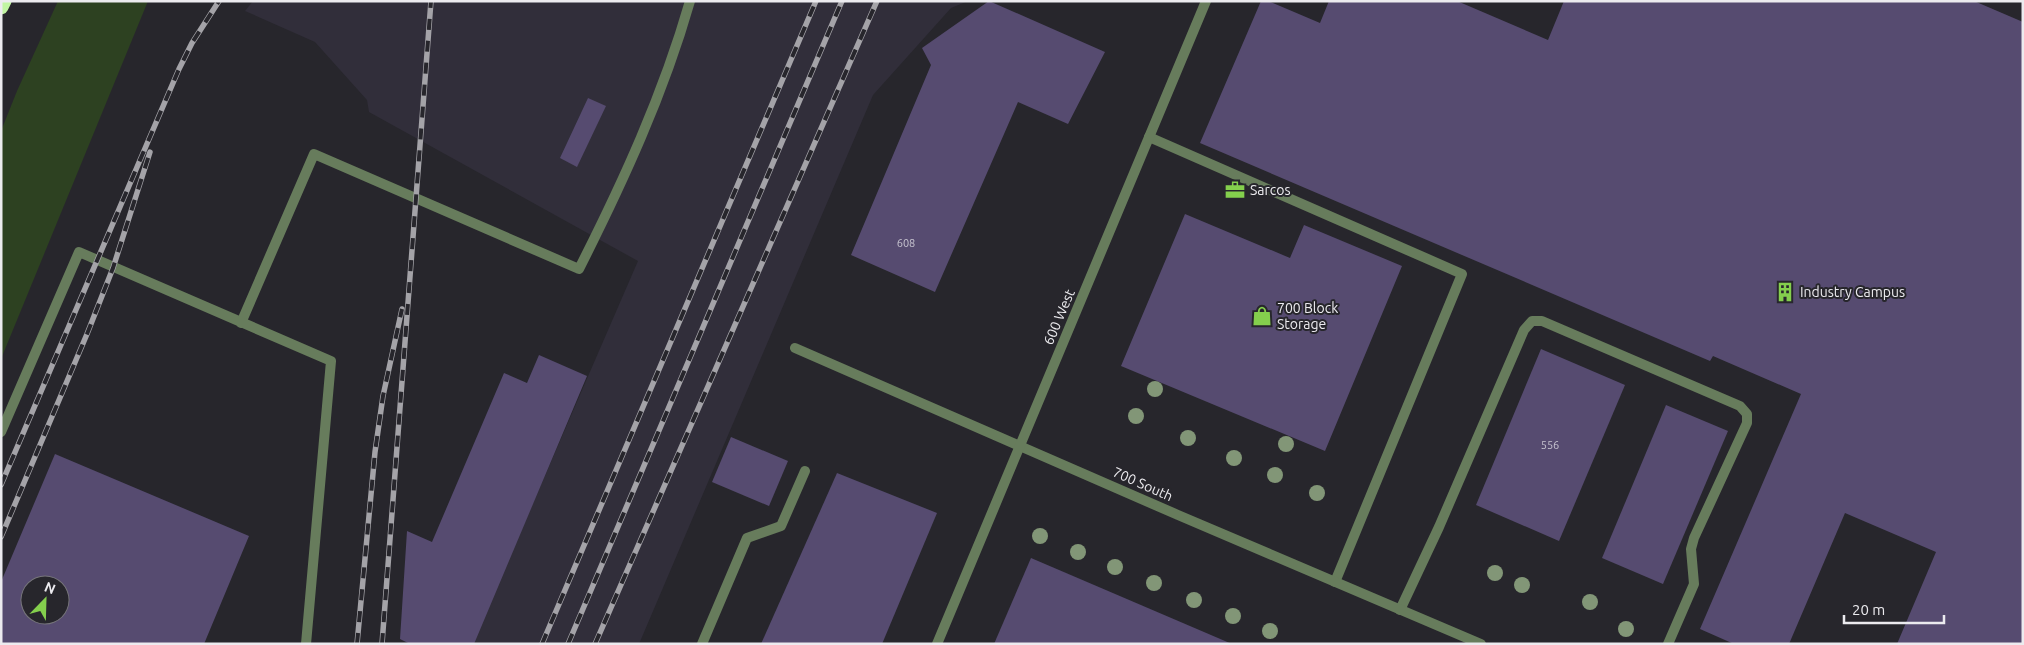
<svg xmlns="http://www.w3.org/2000/svg" width="2024" height="645" font-family="Ubuntu,sans-serif">
  <rect width="100%" height="100%" fill="#27262c"/>
  <!-- built -->
  <path fill="#312e3a" d="M253,1H968L951,8L873,95L639,644H472L638,261L369,112L367,100L315,42L245,11Z"/>
  <!-- green -->
  <path fill="#2d4121" d="M58,1H148L1,359V131L17,91Z"/>
  <!-- building -->
  <g fill="#564b70" fill-rule="evenodd">
    <path d="M989,1L1105,52L1068,124L1018,102L935,292L851,255L931,65L922,48Z"/>
    <path d="M1261,1H1268L1320,23L1329,1H1457L1548,40L1564,1H1974L2023,22V644H1897L1936,552L1845,513L1789,644H1734L1700,629L1801,394L1713,356L1710,361L1200,143Z"/>
    <path d="M588,98L606,106L577,167L560,158Z"/>
    <path d="M1185,214L1290,258L1304,225L1402,266L1325,451L1121,366Z"/>
    <path d="M1541,349L1625,385L1559,541L1476,505Z"/>
    <path d="M539,355L587,376L474,644H410L400,639L407,531L432,542L504,373L527,383Z"/>
    <path d="M1666,405L1728,431L1663,584L1602,558Z"/>
    <path d="M731,437L788,461L769,506L712,482Z"/>
    <path d="M55,454L249,536L204,644H1V582ZM30,585H60V615H30Z"/>
    <path d="M837,473L937,513L882,644H761Z"/>
    <path d="M1031,558L1232,644H994Z"/>
  </g>
  <g fill="none" stroke-linecap="round" stroke-linejoin="round">
    <!-- service -->
    <g stroke="#677c5c" stroke-width="10">
      <path d="M1149,137L1462,274L1335,582"/>
      <path d="M241,323L314,154L579,269C623,182 663,95 690,1"/>
      <path d="M1,432L79,252L331,361L306,644"/>
      <path d="M1400,610L1439,527L1524,330L1532,321H1542L1740,406L1747,414V423L1694,538L1691,549L1694,584L1668,644"/>
      <path d="M702,644L747,538L781,526L805,471"/>
    </g>
    <!-- minor -->
    <g stroke="#677c5c" stroke-width="10">
      <path d="M795,348L1178,515L1481,644"/>
      <path d="M937,644L1206,1"/>
    </g>
    <!-- motorway -->
    <path stroke="#c1f5a2" stroke-width="15" d="M1,7L4,1"/>
    <defs>
      <g id="rail">
        <path d="M1,485L179,69L192,43L219,1"/>
        <path d="M1,537L87,334L113,268L150,152"/>
        <path d="M357,644L375,452L383,396L402,309"/>
        <path d="M382,644L431,1"/>
        <path d="M542,644L816,1"/>
        <path d="M568,644L842,1"/>
        <path d="M595,644L877,1"/>
      </g>
    </defs>
    <!-- rail casing -->
    <use href="#rail" stroke="#a4a3a8" stroke-width="5.5"/>
    <!-- rail -->
    <use href="#rail" stroke="#27262c" stroke-width="4" stroke-dasharray="11" stroke-linecap="butt"/>
  </g>
  <!-- trees -->
  <g fill="#829677">
    <circle cx="1155" cy="389" r="8"/>
    <circle cx="1136" cy="416" r="8"/>
    <circle cx="1188" cy="438" r="8"/>
    <circle cx="1286" cy="444" r="8"/>
    <circle cx="1234" cy="458" r="8"/>
    <circle cx="1275" cy="475" r="8"/>
    <circle cx="1317" cy="493" r="8"/>
    <circle cx="1040" cy="536" r="8"/>
    <circle cx="1078" cy="552" r="8"/>
    <circle cx="1115" cy="567" r="8"/>
    <circle cx="1495" cy="573" r="8"/>
    <circle cx="1154" cy="583" r="8"/>
    <circle cx="1522" cy="585" r="8"/>
    <circle cx="1194" cy="600" r="8"/>
    <circle cx="1590" cy="602" r="8"/>
    <circle cx="1233" cy="616" r="8"/>
    <circle cx="1626" cy="629" r="8"/>
    <circle cx="1270" cy="631" r="8"/>
  </g>
  <!-- icons -->
  <defs>
    <symbol id="office-bare" viewBox="-9 -9 18 18"><path d="M-6-3h4V-5.5h4V-3h4V5H-6ZM-1-4.5V-3h2v-1.5ZM-6 0V1H6V0Z" fill="#84cf4d" stroke="#27262c" stroke-width="2.5" paint-order="stroke"/></symbol>
    <symbol id="building-bare" viewBox="-9 -9 18 18"><path d="M-4-6H4V6H1V3H-1V6H-4ZM-2.5-4.3h1.7v1.8h-1.7ZM.8-4.3h1.7v1.8H.8ZM-2.5-1h1.7V.8h-1.7ZM.8-1h1.7V.8H.8Z" fill="#84cf4d" stroke="#27262c" stroke-width="2.5" paint-order="stroke"/></symbol>
    <symbol id="shop-bare" viewBox="-9 -9 18 18"><path d="M-5-2.5h2.3a2.7 3.5 0 0 1 5.4 0H5L5.5 6h-11ZM-1.5-2.5h3a1.5 2.3 0 0 0-3 0Z" fill="#84cf4d" stroke="#27262c" stroke-width="2.5" paint-order="stroke"/></symbol>
  </defs>
  <g fill-rule="evenodd">
    <use href="#office-bare" x="1221" y="176" width="28" height="28"/>
    <use href="#building-bare" x="1771" y="278" width="28" height="28"/>
    <use href="#shop-bare" x="1248" y="302" width="28" height="28"/>
  </g>
  <g text-anchor="middle" stroke-width="4" stroke-linejoin="round" paint-order="stroke">
    <!-- number labels -->
    <g font-size="11" fill="#c6c3cf">
      <text x="906" y="247">608</text>
      <text x="1550" y="449">556</text>
    </g>
    <!-- poi labels -->
    <g font-size="14" fill="#ecebef" stroke="#27262c" text-anchor="start">
      <text x="1250" y="195">Sarcos</text>
      <text x="1800" y="297">Industry Campus</text>
      <text x="1277" y="313">700 Block<tspan x="1277" dy="16">Storage</tspan></text>
    </g>
    <!-- street labels -->
    <g font-size="14" fill="#ecebef" stroke="#27262c">
      <text transform="translate(1059 317) rotate(-67)" y="5">600 West</text>
      <text transform="translate(1143 484) rotate(24)" y="5">700 South</text>
    </g>
  </g>
  <!-- border -->
  <rect width="2024" height="645" fill="none" stroke="#ecebef" stroke-width="5"/>
  <!-- north arrow -->
  <g transform="translate(45 600) rotate(23)"><circle r="24" fill="#27262c" stroke="#76757a"/>
  <path d="M0-4L9 19L0 12L-9 19Z" fill="#84cf4d"/>
  <text y="-8" font-size="14" font-weight="bold" text-anchor="middle" fill="#ecebef">N</text>
  </g>
  <!-- scale -->
  <path d="M1844 615v8h100v-8" fill="none" stroke="#ecebef" stroke-width="2.5"/>
  <text x="1852" y="615" font-size="15" fill="#ecebef" stroke="#27262c" stroke-width="4" paint-order="stroke">20 m</text>
</svg>
